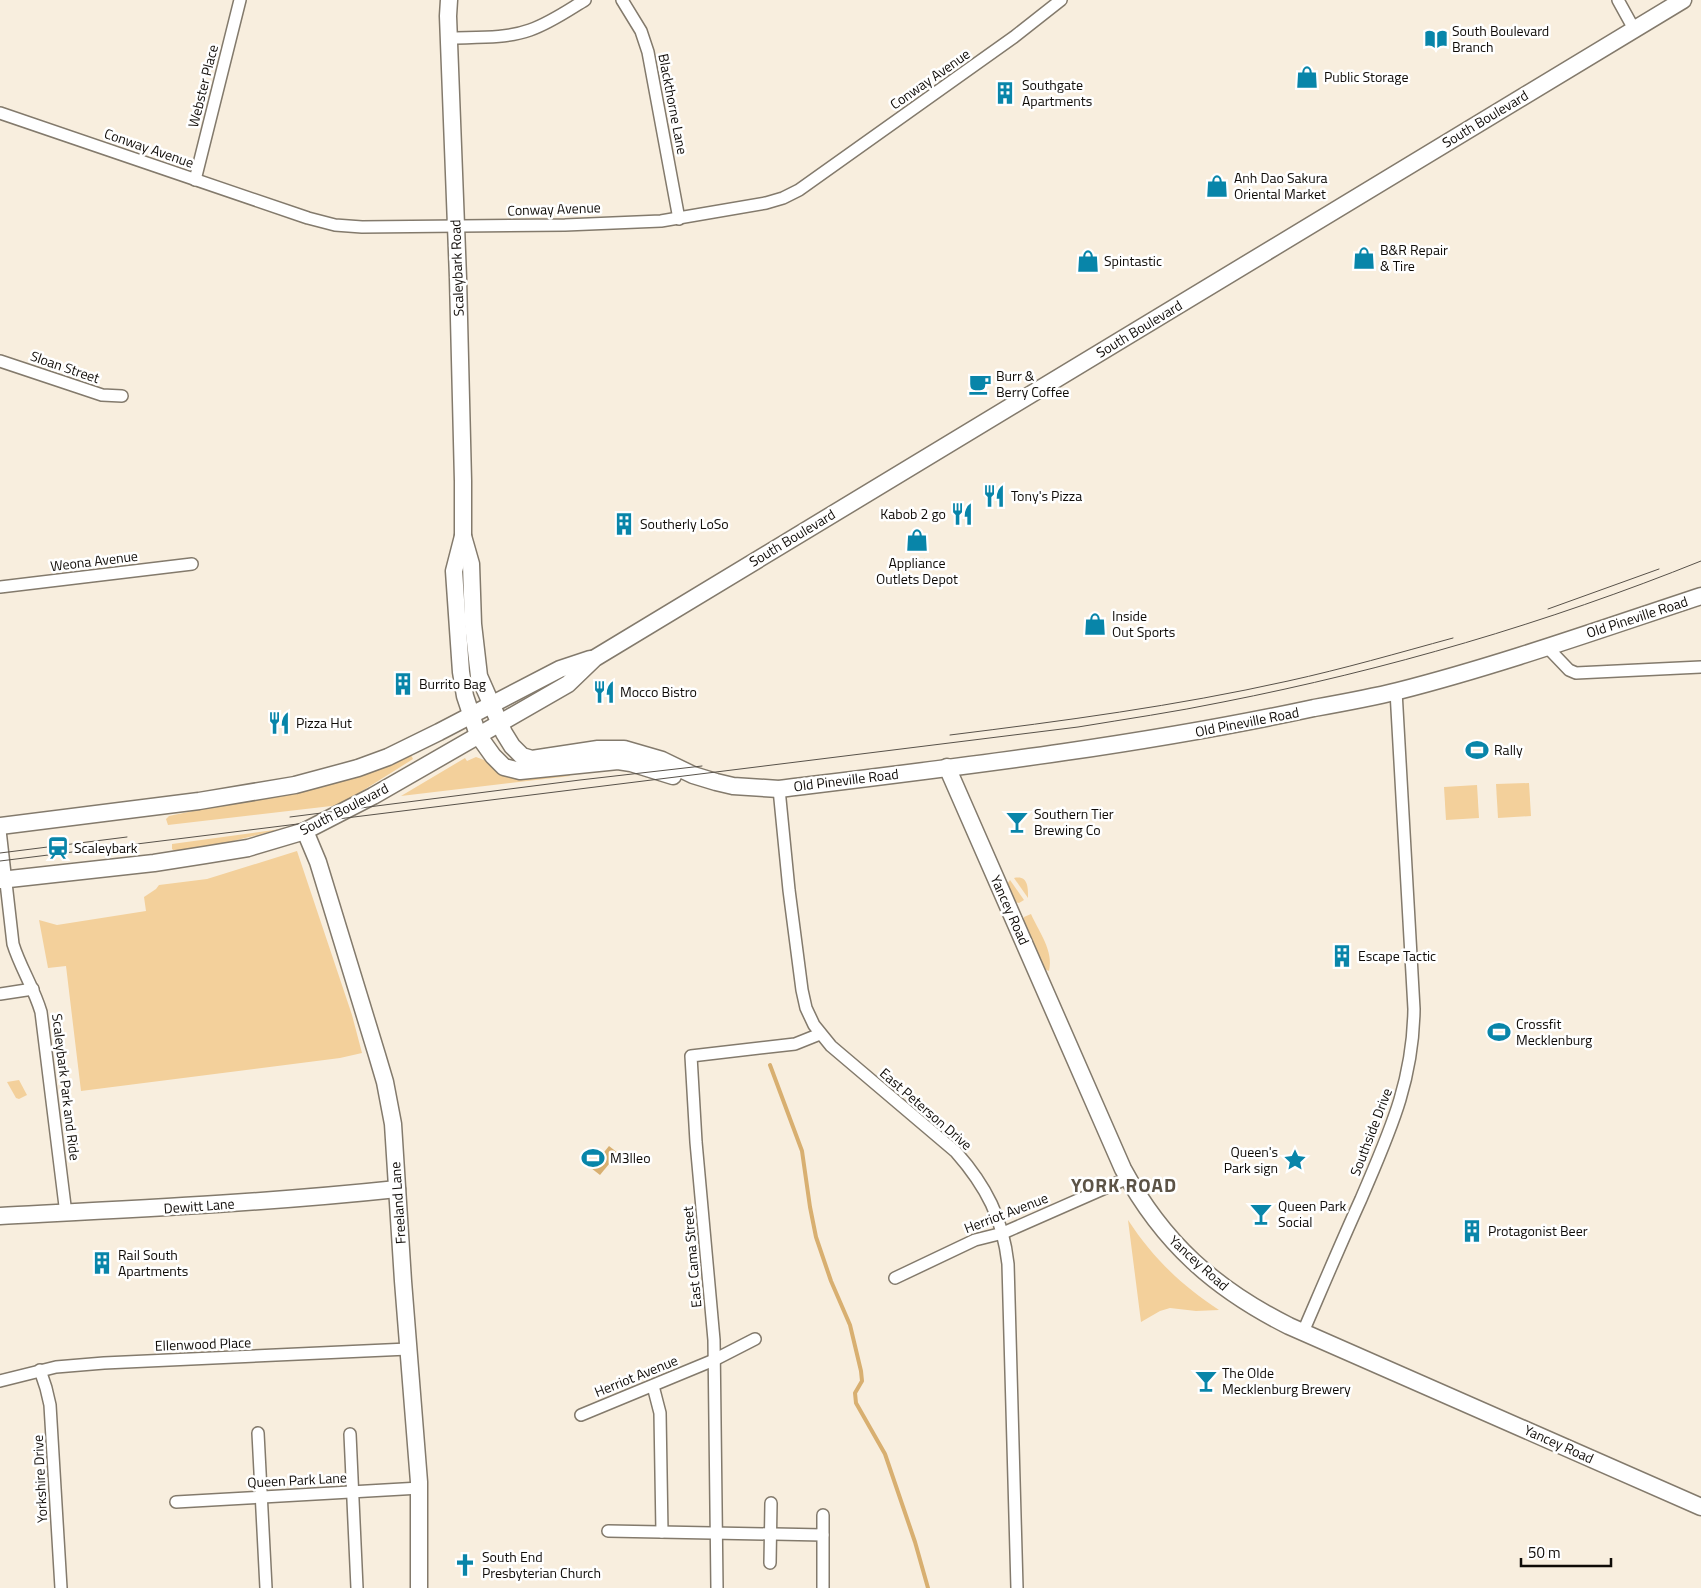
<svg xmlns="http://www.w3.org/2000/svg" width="1701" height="1588" font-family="'Titillium Web',sans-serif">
  <rect width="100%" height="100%" fill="#f8eede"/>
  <!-- green -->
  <g fill="#f3d09b">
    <path d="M411,755L413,759L340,805L168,825L166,819L169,816L354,777Z"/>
    <path d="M476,757L487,761L567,771L570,776L401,796L465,758L467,761Z"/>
    <path d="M1529,783L1531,816L1498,818L1496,784Z"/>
    <path d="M1477,785L1479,818L1446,820L1444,787Z"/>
    <path d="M281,829L217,845L176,852L172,849V844Z"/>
    <path d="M297,851L352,1015L362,1053L340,1058L81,1091L66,966L48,968L39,920L57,925L146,911L144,897L156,889L159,885L207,879Z"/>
    <path d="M1014,878C1028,875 1028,887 1028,898Z"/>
    <path d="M1010,880L1024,900L1019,903L1015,902L1007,884Z"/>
    <path d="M1031,914C1039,932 1054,951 1049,971L1044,969L1023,921L1024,917Z"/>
    <path d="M19,1080L27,1095L19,1099L16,1098L7,1082Z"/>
    <path d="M1128,1220C1153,1258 1181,1285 1219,1310L1196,1311L1170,1308L1160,1311L1141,1322Z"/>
  </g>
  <!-- water -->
  <path fill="#d8af70" d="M609,1146L618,1153L600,1175L591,1168Z"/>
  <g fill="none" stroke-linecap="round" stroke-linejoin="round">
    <!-- stream -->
    <path stroke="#d8af70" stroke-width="4" d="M770,1065L802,1151L810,1207L816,1237L831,1281L850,1325L861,1371L862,1381L855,1393L856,1403L885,1454L915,1542L928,1588"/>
    <defs>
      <g id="street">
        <path d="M622,0L641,31L648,52L679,219"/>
        <path d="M1618,0L1634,29"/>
        <path d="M449,38C475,37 505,39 530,30C550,23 567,11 585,0"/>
        <path d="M0,113L308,218L335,225L362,227L565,225L661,221L766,203L783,198L799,190L1014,37L1061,0"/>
        <path d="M195,180L240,0"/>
        <path d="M0,361L102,395L122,396"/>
        <path d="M0,587L192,564"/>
        <path d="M1547,647L1569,670L1576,673L1701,667"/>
        <path d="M779,789L789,890L802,990L806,1008L814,1025L831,1046L956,1152C986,1186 1003,1219 1008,1264L1017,1588"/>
        <path d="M0,830L13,944C20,967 34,988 41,1012L66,1214"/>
        <path d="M0,994L33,989"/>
        <path d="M895,1278L975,1240L1003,1233L1128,1178"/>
        <path d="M1303,1332C1322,1288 1341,1243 1361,1199C1389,1133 1413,1083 1414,1009L1396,691"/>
        <path d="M40,1370L46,1388L50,1405L61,1588"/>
        <path d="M0,1381L56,1367L104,1363L408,1349"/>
        <path d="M653,1386L660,1413L662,1532"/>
        <path d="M581,1415L714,1360L755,1339"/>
        <path d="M258,1433L266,1588"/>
        <path d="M350,1434L357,1588"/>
        <path d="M176,1502L420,1488"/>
        <path d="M608,1531L823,1535V1515"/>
        <path d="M823,1535V1588"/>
        <path d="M770,1563L771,1503"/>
        <path d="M717,1588L714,1340L696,1142L691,1056L795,1044L820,1034"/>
      </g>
      <g id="secondary">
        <path d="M449,0L448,16L458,278L463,481V536L454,571L461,672L465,696L478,735L493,756L504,767L520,771L618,761L631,763L673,776"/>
        <path d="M463,536L471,564L473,624L479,676L504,733L512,746L522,756L532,759L598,749H624L662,760L693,775L716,782L733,786L779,789C958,767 1138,746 1314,708C1342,703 1370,698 1398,691C1500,665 1601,629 1701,596"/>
        <path d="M947,767L1123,1169C1163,1243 1215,1289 1289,1326L1701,1507"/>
        <path d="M0,826L199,801L295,785L358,768L388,757L439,732L560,669L590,659"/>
        <path d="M305,831L318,862L377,1055L385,1082L393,1124L403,1281L419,1482V1588"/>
        <path d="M0,880L154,863L205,855L248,848L305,831L373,796L568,684L595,658L1683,0"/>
        <path d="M0,1216C133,1209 265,1203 397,1189"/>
      </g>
    </defs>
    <!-- street casing -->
    <use href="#street" stroke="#837a6c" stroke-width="14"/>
    <!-- secondary casing -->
    <use href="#secondary" stroke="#837a6c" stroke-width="19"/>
    <!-- street -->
    <use href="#street" stroke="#fff" stroke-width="11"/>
    <!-- secondary -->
    <use href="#secondary" stroke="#fff" stroke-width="16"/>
    <!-- tram -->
    <g stroke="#58524a" stroke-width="1">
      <path d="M1548,609L1659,569"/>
      <path d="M950,735C1063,721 1176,706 1288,681C1343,669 1398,653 1453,638"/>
      <path d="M290,817L580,780L702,766"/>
      <path d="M0,853L127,837"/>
      <path d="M0,861L1078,727C1126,719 1175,712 1223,702C1386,670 1547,623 1701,561"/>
    </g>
  </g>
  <!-- icons -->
  <defs>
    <symbol id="library-bare" viewBox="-9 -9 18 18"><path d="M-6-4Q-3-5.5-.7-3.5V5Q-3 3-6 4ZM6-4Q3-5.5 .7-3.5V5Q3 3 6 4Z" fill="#0885a9" stroke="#fff" stroke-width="2.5" paint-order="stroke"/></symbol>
    <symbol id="shop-bare" viewBox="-9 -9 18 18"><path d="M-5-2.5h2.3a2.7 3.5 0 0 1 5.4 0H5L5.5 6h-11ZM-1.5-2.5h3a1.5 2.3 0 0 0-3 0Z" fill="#0885a9" stroke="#fff" stroke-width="2.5" paint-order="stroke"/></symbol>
    <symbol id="building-bare" viewBox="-9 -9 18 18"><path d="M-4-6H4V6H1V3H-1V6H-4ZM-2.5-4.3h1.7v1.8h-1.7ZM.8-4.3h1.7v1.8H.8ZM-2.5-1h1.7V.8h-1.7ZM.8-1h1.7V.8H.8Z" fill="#0885a9" stroke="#fff" stroke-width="2.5" paint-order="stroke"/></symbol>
    <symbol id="cafe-bare" viewBox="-9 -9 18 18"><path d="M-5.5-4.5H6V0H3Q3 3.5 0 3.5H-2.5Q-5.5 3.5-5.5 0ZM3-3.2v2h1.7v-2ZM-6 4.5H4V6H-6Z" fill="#0885a9" stroke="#fff" stroke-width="2.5" paint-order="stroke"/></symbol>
    <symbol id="restaurant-bare" viewBox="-9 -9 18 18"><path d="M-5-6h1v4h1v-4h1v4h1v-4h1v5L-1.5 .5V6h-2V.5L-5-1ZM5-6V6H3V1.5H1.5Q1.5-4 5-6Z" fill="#0885a9" stroke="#fff" stroke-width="2.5" paint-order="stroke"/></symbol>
    <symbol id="stadium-bare" viewBox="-9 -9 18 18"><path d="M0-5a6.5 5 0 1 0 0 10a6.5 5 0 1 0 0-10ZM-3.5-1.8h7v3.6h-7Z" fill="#0885a9" stroke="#fff" stroke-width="2.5" paint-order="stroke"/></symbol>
    <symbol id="bar-bare" viewBox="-9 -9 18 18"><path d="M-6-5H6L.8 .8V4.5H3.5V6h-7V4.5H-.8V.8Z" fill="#0885a9" stroke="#fff" stroke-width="2.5" paint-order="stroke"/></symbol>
    <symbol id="station-bare" viewBox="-9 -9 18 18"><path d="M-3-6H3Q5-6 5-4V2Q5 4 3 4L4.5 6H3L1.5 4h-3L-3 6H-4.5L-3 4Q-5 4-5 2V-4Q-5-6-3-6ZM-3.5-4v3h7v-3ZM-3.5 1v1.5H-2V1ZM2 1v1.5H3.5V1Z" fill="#0885a9" stroke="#fff" stroke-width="2.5" paint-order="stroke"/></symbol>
    <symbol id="sight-bare" viewBox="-9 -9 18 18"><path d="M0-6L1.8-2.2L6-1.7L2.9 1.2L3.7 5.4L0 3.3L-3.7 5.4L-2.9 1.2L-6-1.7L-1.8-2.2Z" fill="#0885a9" stroke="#fff" stroke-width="2.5" paint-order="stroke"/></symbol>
    <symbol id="church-bare" viewBox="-9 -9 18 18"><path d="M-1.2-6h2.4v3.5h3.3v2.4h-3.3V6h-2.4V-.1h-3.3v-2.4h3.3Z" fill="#0885a9" stroke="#fff" stroke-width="2.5" paint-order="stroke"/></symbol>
  </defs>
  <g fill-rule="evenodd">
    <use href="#library-bare" x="1420" y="23" width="32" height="32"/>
    <use href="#shop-bare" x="1291" y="61" width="32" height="32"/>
    <use href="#building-bare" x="989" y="77" width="32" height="32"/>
    <use href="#shop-bare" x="1201" y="170" width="32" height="32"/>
    <use href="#shop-bare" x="1348" y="242" width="32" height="32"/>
    <use href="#shop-bare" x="1072" y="245" width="32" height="32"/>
    <use href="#cafe-bare" x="964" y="368" width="32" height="32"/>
    <use href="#restaurant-bare" x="978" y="480" width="32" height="32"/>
    <use href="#restaurant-bare" x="946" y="498" width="32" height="32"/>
    <use href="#building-bare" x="608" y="508" width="32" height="32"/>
    <use href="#shop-bare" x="901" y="524" width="32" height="32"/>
    <use href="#shop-bare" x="1079" y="608" width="32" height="32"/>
    <use href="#building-bare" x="387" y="668" width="32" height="32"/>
    <use href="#restaurant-bare" x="588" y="676" width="32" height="32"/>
    <use href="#restaurant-bare" x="263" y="707" width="32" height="32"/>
    <use href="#stadium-bare" x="1461" y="734" width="32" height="32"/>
    <use href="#bar-bare" x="1001" y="806" width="32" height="32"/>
    <use href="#station-bare" x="42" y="832" width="32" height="32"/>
    <use href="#building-bare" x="1326" y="940" width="32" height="32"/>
    <use href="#stadium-bare" x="1483" y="1016" width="32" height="32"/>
    <use href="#stadium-bare" x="577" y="1142" width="32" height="32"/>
    <use href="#sight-bare" x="1279" y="1144" width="32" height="32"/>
    <use href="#bar-bare" x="1245" y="1198" width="32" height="32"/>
    <use href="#building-bare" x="1456" y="1215" width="32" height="32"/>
    <use href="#building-bare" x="86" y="1247" width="32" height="32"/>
    <use href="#bar-bare" x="1190" y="1365" width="32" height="32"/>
    <use href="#church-bare" x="449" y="1549" width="32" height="32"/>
  </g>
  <g text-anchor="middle" stroke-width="5" stroke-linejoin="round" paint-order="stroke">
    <!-- poi labels -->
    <g font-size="14" fill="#0f0b07" stroke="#fff" text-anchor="start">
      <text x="1452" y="36">South Boulevard<tspan x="1452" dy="16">Branch</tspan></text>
      <text x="1324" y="82">Public Storage</text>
      <text x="1022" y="90">Southgate<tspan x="1022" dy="16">Apartments</tspan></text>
      <text x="1234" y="183">Anh Dao Sakura<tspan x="1234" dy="16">Oriental Market</tspan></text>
      <text x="1380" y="255">B&amp;R Repair<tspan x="1380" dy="16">&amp; Tire</tspan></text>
      <text x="1104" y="266">Spintastic</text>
      <text x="996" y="381">Burr &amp;<tspan x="996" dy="16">Berry Coffee</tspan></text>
      <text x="1011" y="501">Tony's Pizza</text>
      <text x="946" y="519" text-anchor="end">Kabob 2 go</text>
      <text x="640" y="529">Southerly LoSo</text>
      <text x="917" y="568" text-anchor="middle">Appliance<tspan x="917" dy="16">Outlets Depot</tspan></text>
      <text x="1112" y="621">Inside<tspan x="1112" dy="16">Out Sports</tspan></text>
      <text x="419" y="689">Burrito Bag</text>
      <text x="620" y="697">Mocco Bistro</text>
      <text x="296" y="728">Pizza Hut</text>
      <text x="1494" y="755">Rally</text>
      <text x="1034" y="819">Southern Tier<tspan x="1034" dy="16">Brewing Co</tspan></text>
      <text x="74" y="853">Scaleybark</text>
      <text x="1358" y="961">Escape Tactic</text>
      <text x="1516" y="1029">Crossfit<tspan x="1516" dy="16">Mecklenburg</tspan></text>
      <text x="1278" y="1157" text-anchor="end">Queen's<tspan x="1278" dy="16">Park sign</tspan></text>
      <text x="610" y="1163">M3lleo</text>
      <text x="1278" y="1211">Queen Park<tspan x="1278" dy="16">Social</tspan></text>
      <text x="1488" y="1236">Protagonist Beer</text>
      <text x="118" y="1260">Rail South<tspan x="118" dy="16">Apartments</tspan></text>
      <text x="1222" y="1378">The Olde<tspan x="1222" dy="16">Mecklenburg Brewery</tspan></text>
      <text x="482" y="1562">South End<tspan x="482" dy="16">Presbyterian Church</tspan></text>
    </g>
    <!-- street labels -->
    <g font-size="14" fill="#0f0b07" stroke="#fff">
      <text transform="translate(930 79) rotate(-35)" y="5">Conway Avenue</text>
      <text transform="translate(203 86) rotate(-76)" y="5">Webster Place</text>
      <text transform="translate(673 104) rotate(79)" y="5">Blackthorne Lane</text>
      <text transform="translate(1485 119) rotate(-31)" y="5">South Boulevard</text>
      <text transform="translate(149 148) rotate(19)" y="5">Conway Avenue</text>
      <text transform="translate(554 209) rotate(-2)" y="5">Conway Avenue</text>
      <text transform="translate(457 268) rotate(-92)" y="5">Scaleybark Road</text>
      <text transform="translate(1139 329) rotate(-31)" y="5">South Boulevard</text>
      <text transform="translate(65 367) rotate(19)" y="5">Sloan Street</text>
      <text transform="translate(792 538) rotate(-31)" y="5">South Boulevard</text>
      <text transform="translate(94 561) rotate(-7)" y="5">Weona Avenue</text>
      <text transform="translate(1637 617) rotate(-18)" y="5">Old Pineville Road</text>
      <text transform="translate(1247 722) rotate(-11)" y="5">Old Pineville Road</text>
      <text transform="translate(846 780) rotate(-7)" y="5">Old Pineville Road</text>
      <text transform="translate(344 809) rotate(-27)" y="5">South Boulevard</text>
      <text transform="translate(1010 910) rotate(66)" y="5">Yancey Road</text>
      <text transform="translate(66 1087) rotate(83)" y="5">Scaleybark Park and Ride</text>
      <text transform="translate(926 1109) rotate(41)" y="5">East Peterson Drive</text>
      <text transform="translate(1371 1132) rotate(-69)" y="5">Southside Drive</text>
      <text transform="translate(398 1203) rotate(-94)" y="5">Freeland Lane</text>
      <text transform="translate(199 1206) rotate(-4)" y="5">Dewitt Lane</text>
      <text transform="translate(1006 1213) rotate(-21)" y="5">Herriot Avenue</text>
      <text transform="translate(692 1257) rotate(-95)" y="5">East Cama Street</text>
      <text transform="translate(1199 1263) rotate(42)" y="5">Yancey Road</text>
      <text transform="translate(203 1344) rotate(-2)" y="5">Ellenwood Place</text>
      <text transform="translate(636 1376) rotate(-22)" y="5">Herriot Avenue</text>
      <text transform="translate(1559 1444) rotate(24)" y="5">Yancey Road</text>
      <text transform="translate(40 1479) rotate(-93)" y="5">Yorkshire Drive</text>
      <text transform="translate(297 1480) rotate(-3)" y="5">Queen Park Lane</text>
    </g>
    <!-- district labels -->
    <g font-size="19" font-weight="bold" letter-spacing="1" fill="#5c5346" stroke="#fff">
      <text x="1124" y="1192">YORK ROAD</text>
    </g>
  </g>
  <!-- scale -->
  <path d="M1521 1558v8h90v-8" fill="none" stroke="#0f0b07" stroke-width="2.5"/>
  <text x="1528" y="1558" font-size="15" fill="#0f0b07" stroke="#ffffff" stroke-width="4" paint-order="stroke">50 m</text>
</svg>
